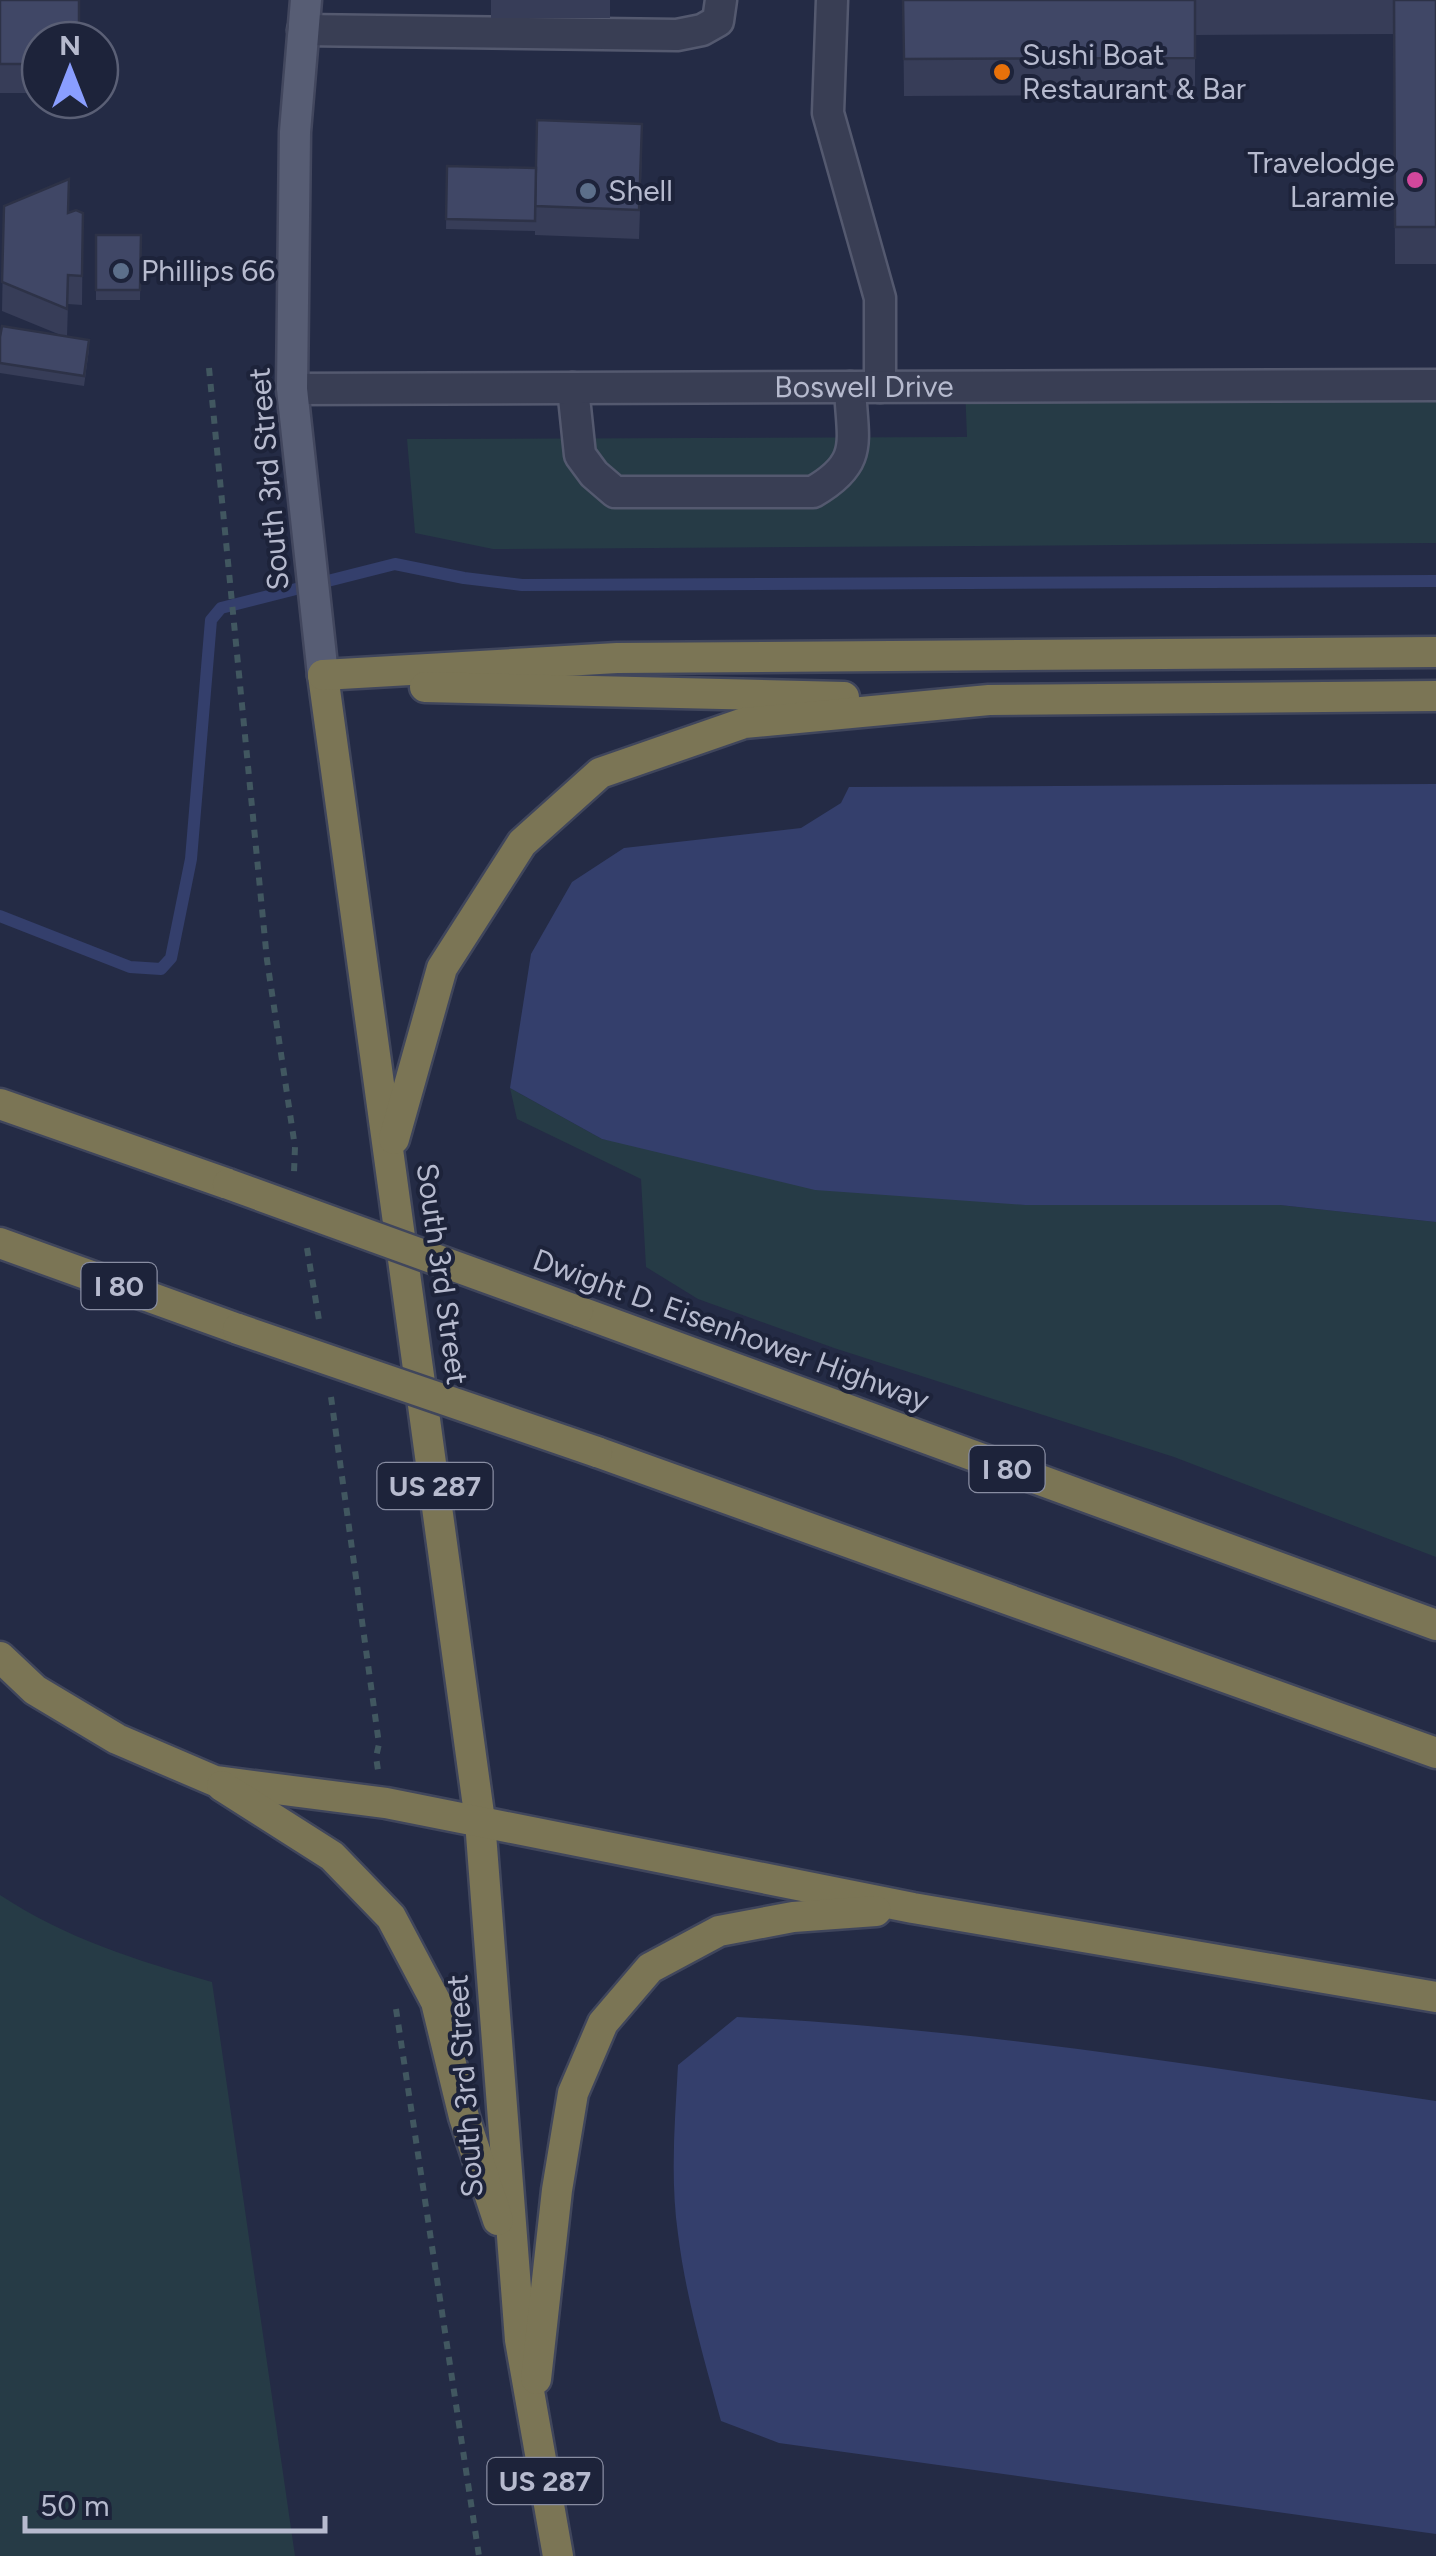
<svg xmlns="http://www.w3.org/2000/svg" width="1436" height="2556" font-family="Figtree,sans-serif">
  <rect width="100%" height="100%" fill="#242b45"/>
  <!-- green -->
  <g fill="#263b46">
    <path d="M1436,385V543L493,549L415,533L407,439L967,437L965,387Z"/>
    <path d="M510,1088L602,1139L1025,1205H1280L1436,1222V1557L1174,1457L834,1348L698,1299L646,1267L641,1179L517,1119Z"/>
    <path d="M0,1895C65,1938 138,1961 212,1982L295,2556H0Z"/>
  </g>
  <!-- water -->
  <g fill="#343f6c">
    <path d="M1436,784V1222L1280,1205H1025L815,1190L602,1139L510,1088L531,954L572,882L624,848L801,828L841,803L849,787Z"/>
    <path d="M737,2017C971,2028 1204,2067 1436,2101V2534L779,2443L721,2421C704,2359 686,2298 678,2234C670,2178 675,2120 678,2065Z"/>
  </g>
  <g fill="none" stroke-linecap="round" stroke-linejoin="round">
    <!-- stream -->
    <path stroke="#343f6c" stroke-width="12" d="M0,916L130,967L161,969L171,958L191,859L211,620L221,608L395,564L464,578L522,585L1436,581"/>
    <defs>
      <g id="minor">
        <path d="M832,0L828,113L880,298V387"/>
        <path d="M303,30L677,35L702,30L718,21L721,0"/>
        <path d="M573,388L580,455L594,474L615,492H813C865,462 852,441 850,387"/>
        <path id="s1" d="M292,389L1436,385"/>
      </g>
      <path id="major" d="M306,0L295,132L292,389L323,675"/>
      <g id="highway">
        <path d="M323,675L480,1821L520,2340L558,2556"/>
        <path d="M323,675L617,658L1436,652"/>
        <path d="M425,687L844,697"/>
        <path d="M0,1104L228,1184"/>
        <path d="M394,1139L442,968L522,843L600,773L744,723L989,700L1436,696"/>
        <path d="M0,1243L238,1329"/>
        <path d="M578,1311L1436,1625"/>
        <path d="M597,1452L1436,1753"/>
        <path d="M0,1657L35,1690L117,1739L215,1781L386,1803L913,1908L1436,1997"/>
        <path d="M222,1786L332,1856L391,1917L436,2002L464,2117L498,2220"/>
        <path d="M536,2379L557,2190L573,2093L603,2023L650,1968L719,1931L793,1917L876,1911"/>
      </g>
    </defs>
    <!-- minor casing -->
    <use href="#minor" stroke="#54596f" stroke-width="35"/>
    <!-- major casing -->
    <use href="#major" stroke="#42475e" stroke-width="35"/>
    <!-- highway casing -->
    <use href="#highway" stroke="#40465c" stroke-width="35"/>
    <!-- path -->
    <g stroke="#415760" stroke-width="6" stroke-dasharray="8 8" stroke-linecap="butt">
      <path d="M209,368L267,960L295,1147L294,1172"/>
      <path d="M307,1248L319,1320"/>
      <path d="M331,1397L379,1744L376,1757L378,1770"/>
      <path d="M396,2009L479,2556"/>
    </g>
    <!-- minor -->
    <use href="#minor" stroke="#393e54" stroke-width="30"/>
    <!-- major -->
    <use href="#major" stroke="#575d74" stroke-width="30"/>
    <!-- highway -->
    <use href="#highway" stroke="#7b7555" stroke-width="30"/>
    <defs>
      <g id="highway-bridge">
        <path d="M228,1184L578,1311"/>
        <path d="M238,1329L597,1452"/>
      </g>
    </defs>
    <!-- highway-bridge casing -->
    <use href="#highway-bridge" stroke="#40465c" stroke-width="35" stroke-linecap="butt"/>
    <!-- highway-bridge -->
    <use href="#highway-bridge" stroke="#7b7555" stroke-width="30"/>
  </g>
  <!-- wall -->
  <g fill="#373d58">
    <path d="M0,0L40,40V93H0Z"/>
    <rect x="491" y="0" width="119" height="18"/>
    <path d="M903,0H1436V264H1395L1394,34L1195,35V95L904,96Z"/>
    <path d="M642,153L639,239L535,235V231L446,229L447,166L536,168Z"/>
    <path d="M4,206L83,213L82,305L68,304L67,337L89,350L84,386L0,373V337L63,336L2,311Z"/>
    <path d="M96,235H141L140,300H96Z"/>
  </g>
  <!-- building -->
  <g fill="#404766" stroke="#2d3247" stroke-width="2.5">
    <path d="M0,0H79V40H40V64H0Z"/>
    <path d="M903,0H1195V58L904,59Z"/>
    <path d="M1394,0H1436V227H1395Z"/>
    <path d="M537,120L642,124L639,210L535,206Z"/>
    <path d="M447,166L536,168L535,221L446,219Z"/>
    <path d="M69,179L68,213L76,210L83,213L82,276L68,275L67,309L2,282L4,206Z"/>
    <path d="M96,235H141L140,290H96Z"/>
    <path d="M2,326L89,340L84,376L0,363V337Z"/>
  </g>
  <!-- markers -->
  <circle fill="#e8710a" stroke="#1d233a" stroke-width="4" cx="1002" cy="72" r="10"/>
  <circle fill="#d1479c" stroke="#1d233a" stroke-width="4" cx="1415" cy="180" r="10"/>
  <g fill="#5c6f8a" stroke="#1d233a" stroke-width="4">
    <circle cx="588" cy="191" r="10"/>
    <circle cx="121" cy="271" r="10"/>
  </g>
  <g text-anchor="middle" stroke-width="8" stroke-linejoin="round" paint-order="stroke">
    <!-- shield labels -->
    <g fill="#1d233a" stroke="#888da2" stroke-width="2.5">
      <rect x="81.5" y="1263" width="75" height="46" rx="8"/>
      <rect x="969.5" y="1446" width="75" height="46" rx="8"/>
      <rect x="377.5" y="1463" width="115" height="46" rx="8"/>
      <rect x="487.5" y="2458" width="115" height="46" rx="8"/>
    </g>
    <g font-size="28" font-weight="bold" fill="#b6bace">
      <text x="119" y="1296">I 80</text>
      <text x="1007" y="1479">I 80</text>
      <text x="435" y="1496">US 287</text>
      <text x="545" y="2491">US 287</text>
    </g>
    <!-- poi labels -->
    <g font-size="30" fill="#b6bace" stroke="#1d233a" text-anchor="start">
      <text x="1022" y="65">Sushi Boat<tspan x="1022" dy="34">Restaurant &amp; Bar</tspan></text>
      <text x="1395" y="173" text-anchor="end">Travelodge<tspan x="1395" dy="34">Laramie</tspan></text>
      <text x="608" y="201">Shell</text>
      <text x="141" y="281">Phillips 66</text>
    </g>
    <!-- street labels -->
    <g font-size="30" fill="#b6bace" stroke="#1d233a">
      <text dy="10" stroke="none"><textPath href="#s1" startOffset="572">Boswell Drive</textPath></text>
      <text transform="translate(269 479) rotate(-95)" y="10">South 3rd Street</text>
      <text transform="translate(442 1274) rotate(82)" y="10">South 3rd Street</text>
      <text transform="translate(731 1330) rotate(20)" y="10">Dwight D. Eisenhower Highway</text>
      <text transform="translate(465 2086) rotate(-94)" y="10">South 3rd Street</text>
    </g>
  </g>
  <!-- north arrow -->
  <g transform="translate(70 70)"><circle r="48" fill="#1d233a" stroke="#5a5f75" stroke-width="2.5"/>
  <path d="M0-8L18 38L0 25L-18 38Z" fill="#8a9eff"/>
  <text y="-15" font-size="28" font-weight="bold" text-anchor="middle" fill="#b6bace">N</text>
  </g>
  <!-- scale -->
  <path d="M25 2516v15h300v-15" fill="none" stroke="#b6bace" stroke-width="5"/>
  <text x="40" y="2516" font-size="30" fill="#b6bace" stroke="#1d233a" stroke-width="8" paint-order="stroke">50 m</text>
</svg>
